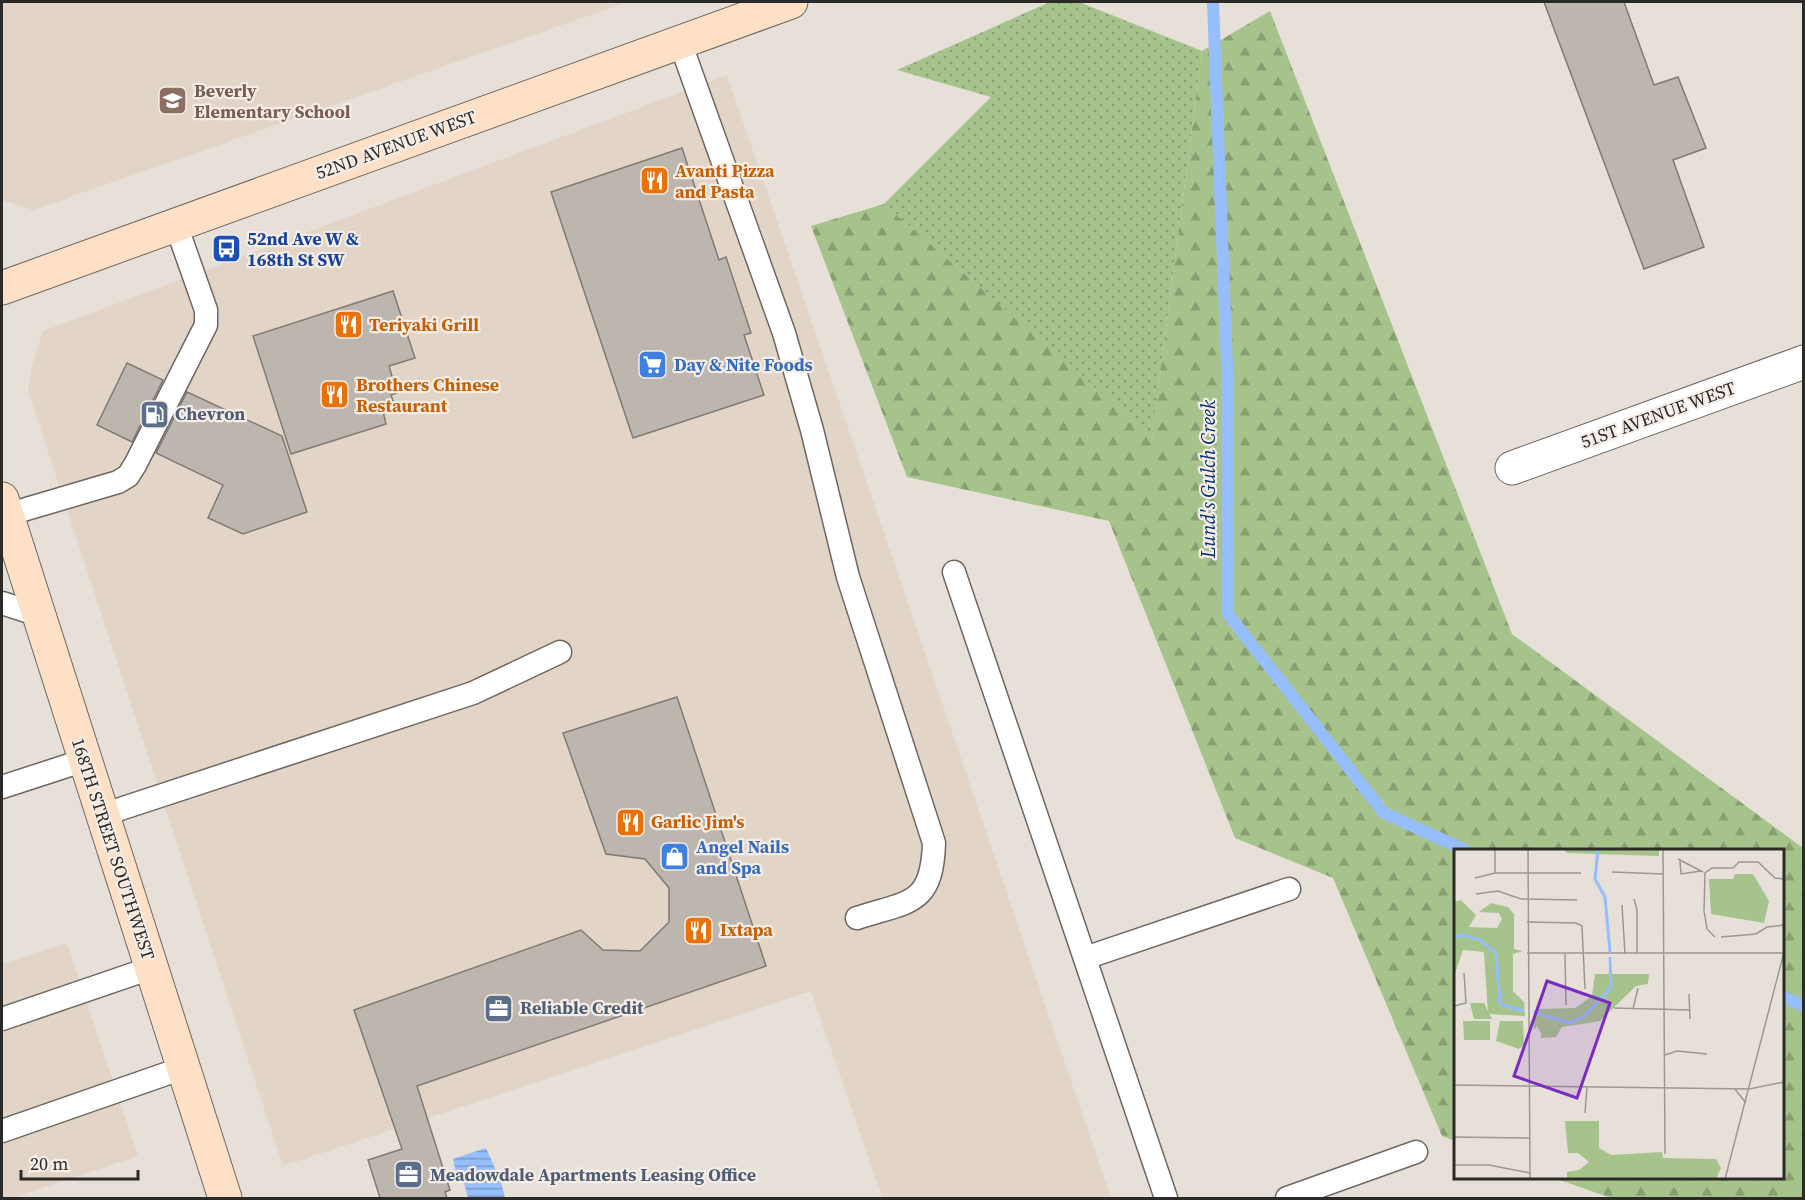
<svg xmlns="http://www.w3.org/2000/svg" width="1805" height="1200" font-family="'Source Serif 4',serif">
  <defs>
    <pattern id="grass-dots" width="8" height="8" patternUnits="userSpaceOnUse" patternTransform="scale(1.5)"><rect width="8" height="8" fill="#a7c38c"/><path d="M2 2h.1M6 6h.1" fill="none" stroke="#889f72" stroke-width="1.8" stroke-linecap="round"/></pattern>
    <pattern id="forest-firs" width="22" height="20" patternUnits="userSpaceOnUse" patternTransform="scale(1.5)"><rect width="22" height="20" fill="#a7c38c"/><path d="M5 1l3.5 6h-7zM16 11l3.5 6h-7z" fill="#889f72"/></pattern>
    <pattern id="water-rules" width="6" height="5" patternUnits="userSpaceOnUse" patternTransform="scale(1.5)"><rect width="6" height="5" fill="#96bdfc"/><path d="M0 2.5h6" fill="none" stroke="#7b9acc"/></pattern>
  </defs>
  <rect width="100%" height="100%" fill="#e7e0d9"/>
  <!-- built -->
  <g fill="#e2d5c8">
    <path d="M2,2H628L33,210L2,200Z"/>
    <path d="M727,75L891,553L1111,1198H882L811,991L283,1166L28,391L32,365L43,331Z"/>
    <path d="M67,943L138,1156L12,1198H2V964Z"/>
  </g>
  <!-- grass -->
  <path fill="url(#grass-dots)" d="M1050,2H1079L1202,51L1152,438L884,204L991,97L897,70Z"/>
  <!-- forest -->
  <path fill="url(#forest-firs)" d="M1270,11L1512,634L1803,848V1198H1611L1554,1178H1782V850H1456L1455,1141L1442,1136L1333,878L1235,838L1109,521L907,477L811,226L884,204L1152,437L1202,51Z"/>
  <!-- water -->
  <path fill="url(#water-rules)" d="M486,1148L501,1182L505,1198H468L461,1171L456,1172L453,1159Z"/>
  <g fill="none" stroke-linecap="round" stroke-linejoin="round">
    <!-- stream -->
    <g stroke="#96bdfc" stroke-width="12">
      <path d="M1213,2L1227,367L1228,614L1384,813L1465,850"/>
      <path d="M1782,996L1804,1006"/>
    </g>
  </g>
  <!-- building -->
  <g fill="#bdb6af" stroke="#807a73" stroke-width="1.5">
    <path d="M1544,2H1624L1654,85L1678,77L1706,148L1673,160L1704,247L1644,269Z"/>
    <path d="M682,148L719,260L726,257L751,333L744,335L764,395L633,438L551,192Z"/>
    <path d="M393,291L415,358L389,366L397,393L391,395L395,407L383,411L386,424L291,454L253,336Z"/>
    <path d="M127,363L163,380L132,442L97,425Z"/>
    <path d="M187,392L282,436L307,512L243,534L208,518L223,485L156,453Z"/>
    <path d="M677,697L766,966L417,1086L450,1190L445,1192L447,1198H380L368,1160L402,1149L354,1010L581,930L603,950L640,951L669,922V888L645,859L606,854L563,733Z"/>
  </g>
  <g fill="none" stroke-linecap="round" stroke-linejoin="round">
    <defs>
      <g id="lane">
        <path d="M680,42L784,333L812,430L848,577L934,843C932,906 909,901 857,918"/>
        <path d="M6,515L118,482L128,476L135,465L206,325V310L176,225"/>
        <path d="M954,572L1166,1198"/>
        <path d="M2,603L39,615"/>
        <path d="M2,787L85,760"/>
        <path d="M102,815L473,693L560,652"/>
        <path d="M1085,958L1289,889"/>
        <path d="M2,1019L151,968"/>
        <path d="M2,1131L183,1068"/>
        <path d="M1287,1198L1416,1152"/>
      </g>
      <path id="street" d="M1512,468L1804,362"/>
      <g id="secondary">
        <path d="M2,288L791,2"/>
        <path d="M2,499L225,1198"/>
      </g>
    </defs>
    <!-- lane casing -->
    <use href="#lane" stroke="#6e6761" stroke-width="25"/>
    <!-- street casing -->
    <use href="#street" stroke="#6e6761" stroke-width="35"/>
    <!-- secondary casing -->
    <use href="#secondary" stroke="#6e6761" stroke-width="35"/>
    <!-- lane -->
    <use href="#lane" stroke="#fff" stroke-width="22"/>
    <!-- street -->
    <use href="#street" stroke="#fff" stroke-width="33"/>
    <!-- secondary -->
    <use href="#secondary" stroke="#fde0c5" stroke-width="33"/>
  </g>
  <!-- icons -->
  <defs>
    <symbol id="school-square" viewBox="-11 -11 22 22"><rect x="-9" y="-9" width="18" height="18" rx="4" fill="#8d6e63" stroke="#f5ede6"/><path d="M0-5L7-2L0 1L-7-2ZM-4 1L0 2.5L4 1V4Q0 6-4 4Z" fill="#fff"/></symbol>
    <symbol id="restaurant-square" viewBox="-11 -11 22 22"><rect x="-9" y="-9" width="18" height="18" rx="4" fill="#e8710a" stroke="#f5ede6"/><path d="M-5-6h1v4h1v-4h1v4h1v-4h1v5L-1.5 .5V6h-2V.5L-5-1ZM5-6V6H3V1.5H1.5Q1.5-4 5-6Z" fill="#fff"/></symbol>
    <symbol id="bus-square" viewBox="-11 -11 22 22"><rect x="-9" y="-9" width="18" height="18" rx="4" fill="#1a4fb4" stroke="#f5ede6"/><path d="M-5-6H5V4H4V6H2V4H-2V6H-4V4H-5ZM-3.5-4V0h7V-4ZM-3.5 1.2v1.5H-2V1.2ZM2 1.2v1.5H3.5V1.2Z" fill="#fff"/></symbol>
    <symbol id="supermarket-square" viewBox="-11 -11 22 22"><rect x="-9" y="-9" width="18" height="18" rx="4" fill="#3f7fe0" stroke="#f5ede6"/><path d="M-6-5.5h2.5l.6 2H6L4.5 2H-2.5L-4.4-4H-6ZM-1.5 3.2a1.3 1.3 0 1 0 .1 0ZM3 3.2a1.3 1.3 0 1 0 .1 0Z" fill="#fff"/></symbol>
    <symbol id="fuel-square" viewBox="-11 -11 22 22"><rect x="-9" y="-9" width="18" height="18" rx="4" fill="#5c6f8a" stroke="#f5ede6"/><path d="M-5.5-6h7V0h2V4h1.3V-2.5L3-4.5l.8-.8L6-3V5H2.5V1h-1V6h-7ZM-4.2-4.7v3.2H.2V-4.7Z" fill="#fff"/></symbol>
    <symbol id="shop-square" viewBox="-11 -11 22 22"><rect x="-9" y="-9" width="18" height="18" rx="4" fill="#3f7fe0" stroke="#f5ede6"/><path d="M-5-2.5h2.3a2.7 3.5 0 0 1 5.4 0H5L5.5 6h-11ZM-1.5-2.5h3a1.5 2.3 0 0 0-3 0Z" fill="#fff"/></symbol>
    <symbol id="office-square" viewBox="-11 -11 22 22"><rect x="-9" y="-9" width="18" height="18" rx="4" fill="#5c6f8a" stroke="#f5ede6"/><path d="M-6-3h4V-5.5h4V-3h4V5H-6ZM-1-4.5V-3h2v-1.5ZM-6 0V1H6V0Z" fill="#fff"/></symbol>
  </defs>
  <g fill-rule="evenodd">
    <use href="#school-square" x="156" y="84" width="33" height="33"/>
    <use href="#restaurant-square" x="638" y="164" width="33" height="33"/>
    <use href="#bus-square" x="210" y="232" width="33" height="33"/>
    <use href="#restaurant-square" x="332" y="308" width="33" height="33"/>
    <use href="#supermarket-square" x="636" y="348" width="33" height="33"/>
    <use href="#restaurant-square" x="318" y="378" width="33" height="33"/>
    <use href="#fuel-square" x="138" y="398" width="33" height="33"/>
    <use href="#restaurant-square" x="614" y="806" width="33" height="33"/>
    <use href="#shop-square" x="658" y="840" width="33" height="33"/>
    <use href="#restaurant-square" x="682" y="914" width="33" height="33"/>
    <use href="#office-square" x="482" y="992" width="33" height="33"/>
    <use href="#office-square" x="392" y="1158" width="33" height="33"/>
  </g>
  <g text-anchor="middle" stroke-width="4.5" stroke-linejoin="round" paint-order="stroke">
    <!-- education labels -->
    <g font-size="18" font-weight="bold" fill="#785e54" stroke="#f5ede6" text-anchor="start">
      <text x="194" y="97">Beverly<tspan x="194" dy="21">Elementary School</tspan></text>
    </g>
    <!-- street labels -->
    <g font-size="18" fill="#2c2a27" stroke="#f5ede6">
      <text transform="translate(396 145) rotate(-20)" y="6">52ND AVENUE WEST</text>
      <text transform="translate(1658 415) rotate(-20)" y="6">51ST AVENUE WEST</text>
      <text transform="translate(113 849) rotate(72)" y="6">168TH STREET SOUTHWEST</text>
    </g>
    <!-- food labels -->
    <g font-size="18" font-weight="bold" fill="#c56008" stroke="#f5ede6" text-anchor="start">
      <text x="675" y="177">Avanti Pizza<tspan x="675" dy="21">and Pasta</tspan></text>
      <text x="369" y="331">Teriyaki Grill</text>
      <text x="356" y="391">Brothers Chinese<tspan x="356" dy="21">Restaurant</tspan></text>
      <text x="651" y="828">Garlic Jim's</text>
      <text x="720" y="936">Ixtapa</text>
    </g>
    <!-- transit labels -->
    <g font-size="18" font-weight="bold" fill="#164399" stroke="#f5ede6" text-anchor="start">
      <text x="247" y="245">52nd Ave W &amp;<tspan x="247" dy="21">168th St SW</tspan></text>
    </g>
    <!-- shop labels -->
    <g font-size="18" font-weight="bold" fill="#366cbe" stroke="#f5ede6" text-anchor="start">
      <text x="674" y="371">Day &amp; Nite Foods</text>
      <text x="696" y="853">Angel Nails<tspan x="696" dy="21">and Spa</tspan></text>
    </g>
    <!-- service labels -->
    <g font-size="18" font-weight="bold" fill="#4e5e75" stroke="#f5ede6" text-anchor="start">
      <text x="175" y="420">Chevron</text>
      <text x="520" y="1014">Reliable Credit</text>
      <text x="430" y="1181">Meadowdale Apartments Leasing Office</text>
    </g>
    <!-- water labels -->
    <g font-size="20" font-style="italic" fill="#032f75" stroke="#f5ede6">
      <text transform="translate(1208 479) rotate(-90)" y="7">Lund's Gulch Creek</text>
    </g>
  </g>
  <!-- overview -->
  <g transform="translate(1454 849)">
    <rect width="330" height="330" fill="#e7e0d9"/>
    <path d="M16,154H30L38,170H20ZM84,165L104,174L87,184L83,177L80,181L79,171ZM46,172H69L70,196L65,200L42,192Z" fill="#a7c38c"/>
    <path d="M281,25H299L315,52L310,74L257,65L255,30H279ZM7,51L22,66L15,78L43,79L48,70L45,64L25,63L37,54L54,58L60,65V100L69,102L59,105V142L70,153L71,167L34,165L30,103L9,101L0,127V53ZM141,125H195L194,135L182,137L146,172L108,178L102,188L87,189V184L104,174L84,165V160L121,159L138,147ZM111,272H145V299L157,306L208,303L209,309L262,310L267,319L262,330H113V323L125,321L135,313L124,304H114Z" fill="#a7c38c"/>
    <path d="M111,0H205V7L112,4Z" fill="#a7c38c"/>
    <path d="M9,172H36V191H10Z" fill="#a7c38c"/>
    <path fill="none" stroke="#96bdfc" stroke-width="3" d="M144,0L141,30L151,48L156,103M0,88L8,86L26,91L42,104L46,155L70,162M80,163L115,174L128,169L157,139L156,108"/>
    <path fill="none" stroke="#9c9792" stroke-width="1.5" d="M41,0V24M74,0L76,330M209,0L211,305M224,10L249,23M226,11L227,25L247,22M158,23L209,25M21,29L41,24H127M22,45L44,42L67,50L123,51M180,50L183,61V105M168,56L171,105M73,73L122,74L128,77L131,140M261,88L253,80L250,62L251,24L258,19H279L285,13H304L321,29L330,30M267,88L302,85L313,78L330,76M73,104H330M111,105L112,156M235,145L236,170M0,157L12,154L10,124M160,159L236,161M179,160L184,139M211,206L223,202L253,205M0,236L295,240L330,233M280,239L292,254M131,264L133,238M0,288L76,289M0,316H35L76,324M271,330L330,103"/>
    <path fill="#7b2cbf" fill-opacity="0.15" stroke="#7b2cbf" stroke-width="3" d="M93,132L156,154L123,249L60,227Z"/>
    <rect width="330" height="330" fill="none" stroke="#2c2a27" stroke-width="3"/>
  </g>
  <!-- border -->
  <rect width="1805" height="1200" fill="none" stroke="#2c2a27" stroke-width="6"/>
  <!-- scale -->
  <path d="M21 1170v9h117v-9" fill="none" stroke="#2c2a27" stroke-width="3"/>
  <text x="30" y="1170" font-size="18" fill="#2c2a27" stroke="#f5ede6" stroke-width="4.5" paint-order="stroke">20 m</text>
</svg>
